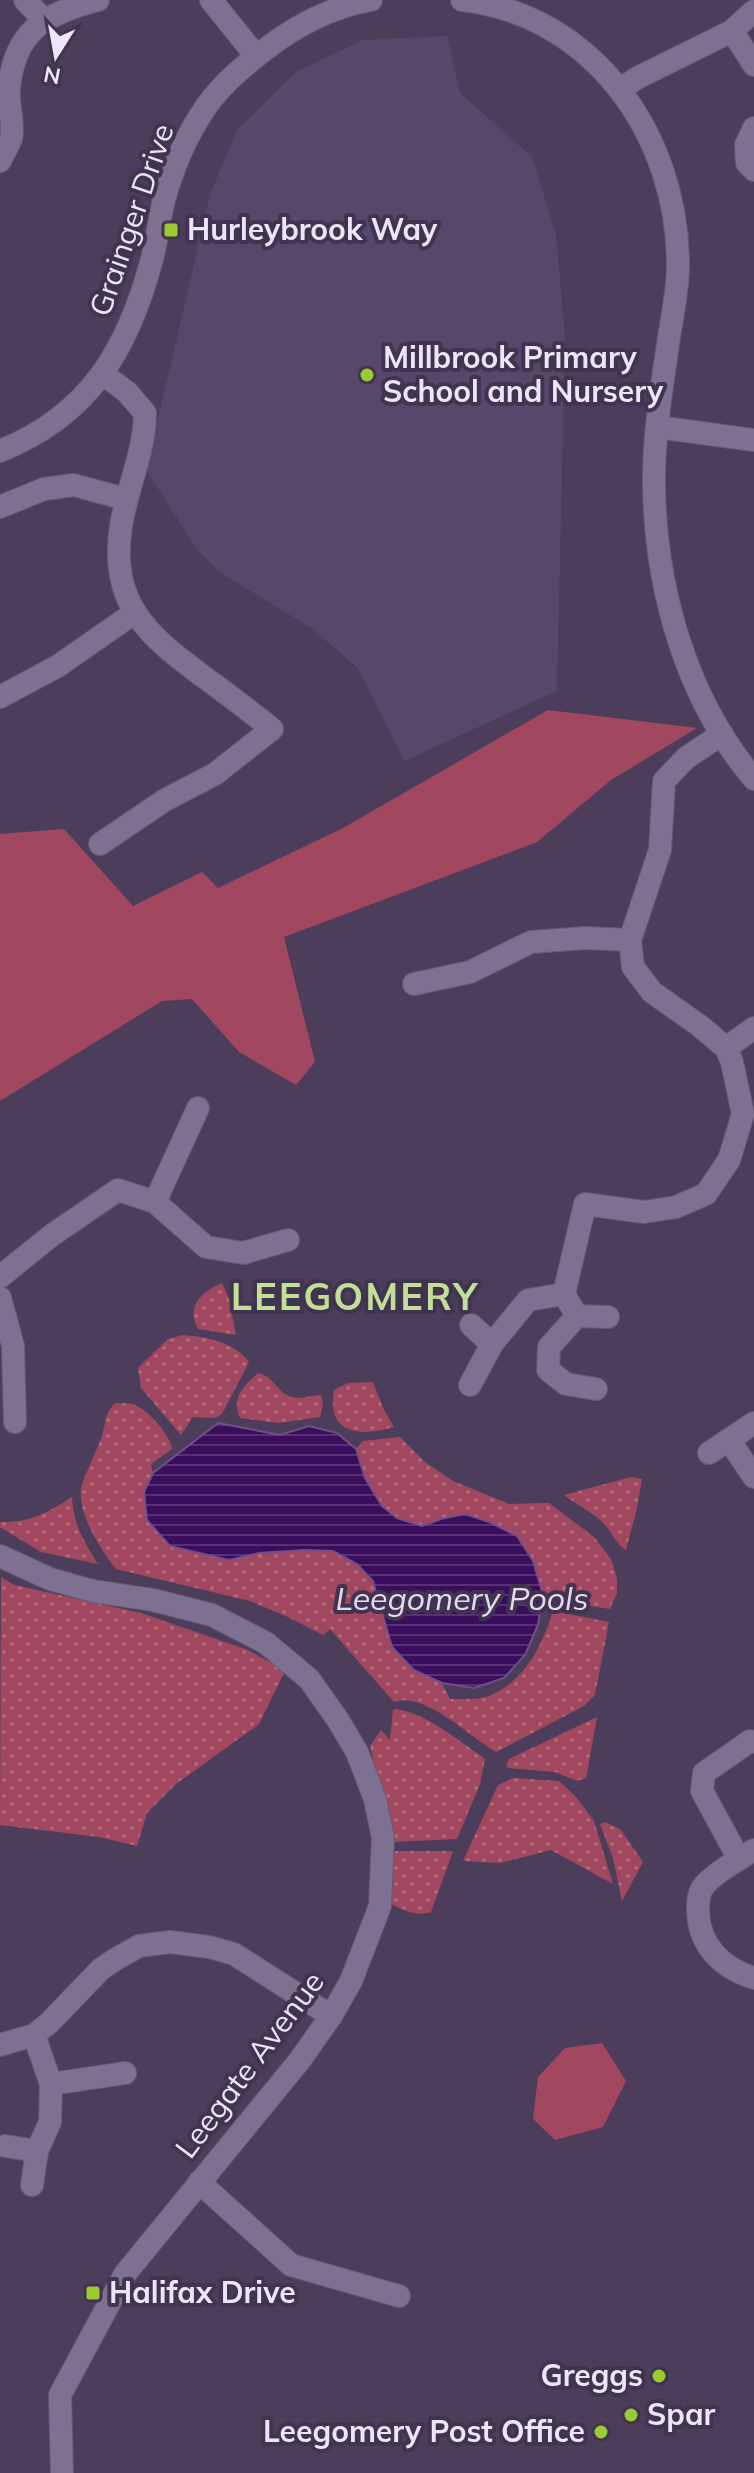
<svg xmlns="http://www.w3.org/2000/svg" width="754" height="2473" font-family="Mulish,sans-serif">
  <defs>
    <pattern id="grass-dots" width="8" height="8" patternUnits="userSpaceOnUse" patternTransform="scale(2)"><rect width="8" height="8" fill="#a14860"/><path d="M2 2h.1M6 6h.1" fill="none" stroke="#b36b7f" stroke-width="1.8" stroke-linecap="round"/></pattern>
    <pattern id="water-rules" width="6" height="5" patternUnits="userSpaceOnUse" patternTransform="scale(2)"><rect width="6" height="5" fill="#3a0e5c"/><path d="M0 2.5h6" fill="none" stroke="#573174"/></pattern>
  </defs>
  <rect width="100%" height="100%" fill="#4c3e5b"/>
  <!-- built -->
  <path fill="#57476a" d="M447,36L460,93L532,157L556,234L565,337L557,691L404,761L358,668L311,628L218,571L197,549L146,470L211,192L237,130L296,72L363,40Z"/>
  <!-- grass -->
  <g fill="url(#grass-dots)">
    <path d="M222,1283L229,1299L236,1335L198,1329C185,1306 202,1292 222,1283Z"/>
    <path d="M183,1335C207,1337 234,1342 249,1362L222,1414L215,1418L193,1417L181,1435L141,1388L138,1368L168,1339Z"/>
    <path d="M258,1373C273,1376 276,1390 289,1396C300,1401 309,1395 321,1395L323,1405L320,1417L278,1423L240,1418C231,1398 243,1387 258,1373Z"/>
    <path d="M373,1382L384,1410L394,1427C361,1437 326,1435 334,1390L348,1383Z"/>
    <path d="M116,1403C121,1403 130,1403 135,1405C148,1410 171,1436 172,1449L151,1464L153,1473L144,1492L170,1546L229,1560L259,1553L305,1550L333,1551L357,1564L373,1581L381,1606L414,1670L442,1683L450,1699C462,1699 478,1700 489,1696C525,1681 542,1646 553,1611L609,1622L595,1695L584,1706L496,1752C470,1737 424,1691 394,1702L330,1629L323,1635L288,1617L250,1601L116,1569C101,1550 78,1515 81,1489C83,1478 97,1450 102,1436C106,1423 105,1411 116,1403Z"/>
    <path d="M400,1437L425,1462L453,1481L509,1504L549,1503L594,1537L611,1559L617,1579V1593L610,1609L560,1601L543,1595L533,1561L441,1519L422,1526L397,1518L382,1506L365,1477L356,1449L363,1441Z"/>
    <path d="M631,1477L642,1479L637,1508L626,1550C616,1543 613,1535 606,1526C593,1512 579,1506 564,1495Z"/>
    <path d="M72,1497C73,1524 84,1542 98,1564L41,1552L0,1527V1522C30,1523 47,1513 72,1497Z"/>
    <path d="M1,1577L14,1585L141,1613L248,1650L285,1671L259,1724L176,1784L147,1813L137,1846L99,1837L0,1825Z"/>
    <path d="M397,1709C429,1715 458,1740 485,1759L480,1784L457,1839L392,1842L370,1746L381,1730L390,1740L393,1710Z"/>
    <path d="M597,1717L586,1778L577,1781L555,1772L508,1768L506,1766L509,1759Z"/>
    <path d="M513,1778L559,1781L576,1797L594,1821L613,1884L551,1850L500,1863L463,1861L498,1785Z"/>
    <path d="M605,1822L620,1829L643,1862L622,1901L613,1858L600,1824Z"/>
    <path d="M395,1851H453L431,1912C417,1917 403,1910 391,1904L389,1896Z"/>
  </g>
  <!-- park -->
  <g fill="#a14860">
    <path d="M548,710L697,728L611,780L537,842L284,937L315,1062L296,1085L239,1052L192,999L162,1001L0,1101V834L64,829L133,906L202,872L218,888L343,828Z"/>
    <path d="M602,2043L626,2081L603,2127L555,2140L533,2119L538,2077L565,2048Z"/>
  </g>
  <!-- water -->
  <path fill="url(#water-rules)" stroke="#704f8b" stroke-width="2" d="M218,1423L280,1435L309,1426L337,1433L356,1449L365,1478L382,1506L397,1518L422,1526L441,1519L465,1514L489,1522L517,1536L533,1561L543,1595L538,1625L525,1655L504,1678L474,1688L442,1683L414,1670L392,1647L373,1581L357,1564L333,1551L305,1550L259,1553L229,1560L170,1546L147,1520L144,1492L153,1473Z"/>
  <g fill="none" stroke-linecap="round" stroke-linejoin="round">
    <defs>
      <g id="minor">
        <path d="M25,0L43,19"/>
        <path d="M211,0L256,56"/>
        <path d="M462,0C594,15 678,136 678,265C678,289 673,313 669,337C662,387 653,437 654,488C656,591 687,700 754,779"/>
        <path d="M732,31L754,65"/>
        <path d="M621,89L637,78L732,31L754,11"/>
        <path d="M754,128L746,145L747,163L754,170"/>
        <path d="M0,161C3,154 8,146 11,139C15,123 7,105 9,89C14,30 47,13 98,0"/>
        <path d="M657,427L754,440"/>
        <path d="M0,451C90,415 128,349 152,259C157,240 159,219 164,200C172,171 184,141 200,116C216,89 239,70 263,51C295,26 331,7 371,0"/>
        <path d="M0,507L44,489L74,485L125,499"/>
        <path d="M0,697L58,666L134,613"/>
        <path d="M100,844L165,800L215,774L272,729C250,711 227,694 204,677C147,635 109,603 121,526C127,488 145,451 145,413L127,392L103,374"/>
        <path d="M414,984L470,972L531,942L585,938L630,940"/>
        <path d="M726,1048L754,1028"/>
        <path d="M155,1202L198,1108"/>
        <path d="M0,1277L52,1235L118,1190L155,1202L206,1247L243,1253L288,1240"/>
        <path d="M564,1294L577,1316L549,1347L548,1370L566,1384L596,1389"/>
        <path d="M0,1298L13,1346L15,1422"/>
        <path d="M577,1316L608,1317"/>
        <path d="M471,1325L492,1344"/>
        <path d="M470,1385L492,1344L528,1300L564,1294L585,1204L644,1212L676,1207L706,1194L729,1160L743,1114L732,1062L726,1048L700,1026L652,992L633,967L630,940L660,850L664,781L686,758L722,734"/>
        <path d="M729,1440L754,1477"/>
        <path d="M709,1453L754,1423"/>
        <path d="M0,1556L50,1579L93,1591L153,1600L212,1615L266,1643L309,1679L338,1720L357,1752L375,1799L383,1838L380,1906L351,1981L331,2016L300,2060L125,2274L60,2395L62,2473"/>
        <path d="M754,1850C742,1857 710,1876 703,1887C698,1894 698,1903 698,1911C699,1946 722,1968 754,1978"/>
        <path d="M739,1859L702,1791L704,1773L750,1741L754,1742"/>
        <path d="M0,2045L34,2035L49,2023L101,1969L116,1959L139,1946L170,1942L209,1947L234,1954L331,2016"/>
        <path d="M51,2084L125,2073"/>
        <path d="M5,2146L37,2151"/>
        <path d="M199,2182L291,2265L399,2296"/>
        <path d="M32,2185L37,2151L50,2122L51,2084L34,2035"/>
      </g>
    </defs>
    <!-- minor casing -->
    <use href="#minor" stroke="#665b74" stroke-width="24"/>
    <!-- minor -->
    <use href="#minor" stroke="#7e7090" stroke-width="22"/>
  </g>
  <!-- markers -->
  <g fill="#9dca31" stroke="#413450" stroke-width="3">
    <rect x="163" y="222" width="16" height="16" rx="4"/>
    <circle cx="367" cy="375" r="8"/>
    <rect x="85" y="2285" width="16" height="16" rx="4"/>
    <circle cx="659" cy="2376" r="8"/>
    <circle cx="631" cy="2415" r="8"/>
    <circle cx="601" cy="2432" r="8"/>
  </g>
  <g text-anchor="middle" stroke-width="8" stroke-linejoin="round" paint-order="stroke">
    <!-- street labels -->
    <g font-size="30" fill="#ede6f8" stroke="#413450">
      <text transform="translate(132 220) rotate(-71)" y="10">Grainger Drive</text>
      <text transform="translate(250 2065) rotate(-53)" y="10">Leegate Avenue</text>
    </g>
    <!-- poi labels -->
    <g font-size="30" font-weight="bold" fill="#ede6f8" stroke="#413450" text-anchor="start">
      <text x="187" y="240">Hurleybrook Way</text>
      <text x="383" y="368">Millbrook Primary<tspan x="383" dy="34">School and Nursery</tspan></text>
      <text x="109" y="2303">Halifax Drive</text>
      <text x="643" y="2386" text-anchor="end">Greggs</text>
      <text x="647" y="2425">Spar</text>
      <text x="585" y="2442" text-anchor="end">Leegomery Post Office</text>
    </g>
    <!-- water labels -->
    <g font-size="32" font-style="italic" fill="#e5dbf1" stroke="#413450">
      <text x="462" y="1610">Leegomery Pools</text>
    </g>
    <!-- district labels -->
    <g font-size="38" font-weight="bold" letter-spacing="2" fill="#c3de96" stroke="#413450">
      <text x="355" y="1310">LEEGOMERY</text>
    </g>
  </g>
  <!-- north arrow -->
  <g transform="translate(56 56) rotate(191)" stroke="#413450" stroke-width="6" paint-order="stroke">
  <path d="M0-6L14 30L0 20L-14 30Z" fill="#ede6f8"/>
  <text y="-12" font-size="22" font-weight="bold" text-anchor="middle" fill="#ede6f8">N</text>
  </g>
</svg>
